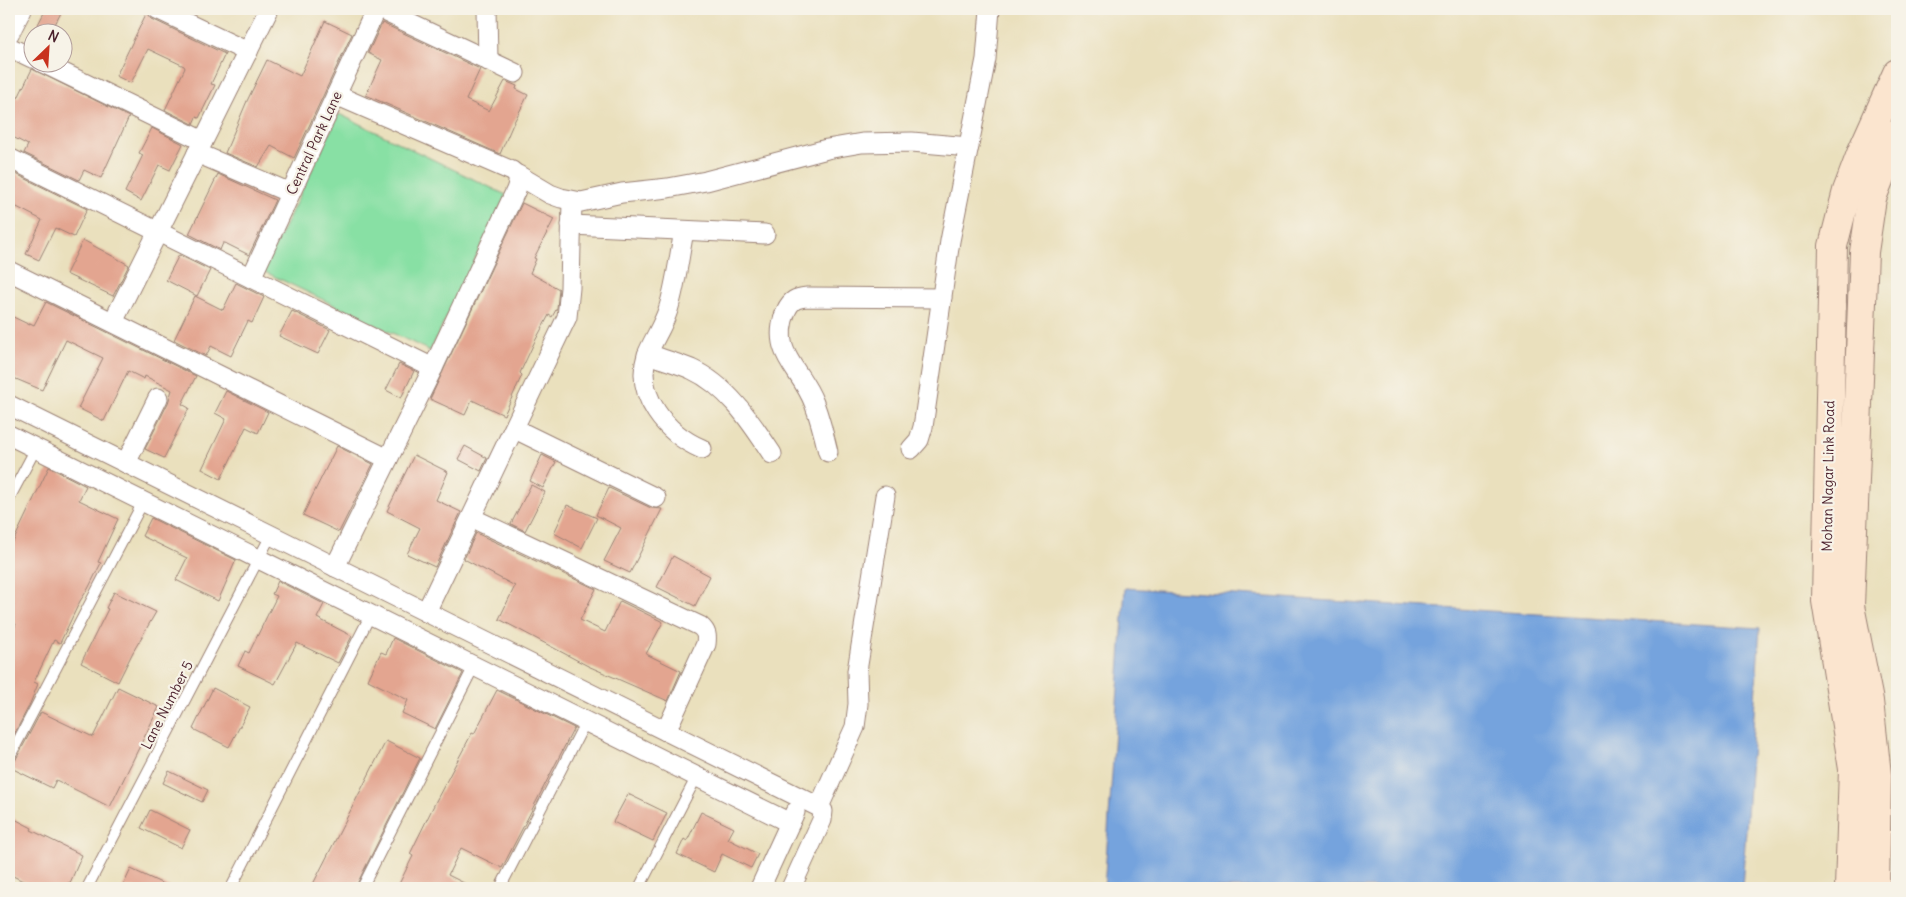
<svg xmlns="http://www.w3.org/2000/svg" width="1906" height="897" font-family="Delius,sans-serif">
  <rect width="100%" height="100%" fill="#f7f3e8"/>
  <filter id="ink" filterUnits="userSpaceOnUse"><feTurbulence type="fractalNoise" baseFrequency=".02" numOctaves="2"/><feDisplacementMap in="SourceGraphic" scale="10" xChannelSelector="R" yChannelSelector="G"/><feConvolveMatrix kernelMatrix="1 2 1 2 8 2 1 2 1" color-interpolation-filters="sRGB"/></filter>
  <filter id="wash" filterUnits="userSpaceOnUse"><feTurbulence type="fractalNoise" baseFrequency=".0096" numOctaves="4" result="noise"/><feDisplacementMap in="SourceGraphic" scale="20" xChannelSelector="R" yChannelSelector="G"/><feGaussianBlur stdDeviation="1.12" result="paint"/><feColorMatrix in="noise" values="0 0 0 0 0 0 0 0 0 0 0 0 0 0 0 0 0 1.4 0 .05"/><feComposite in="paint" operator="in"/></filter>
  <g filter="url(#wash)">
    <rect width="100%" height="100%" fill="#eae0bd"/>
    <!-- green -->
    <path fill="#88e0a4" stroke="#698068" d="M339,114L506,195L430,351L263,271Z"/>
    <!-- water -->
    <path fill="#74a3dd" stroke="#5f6184" d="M1125,588L1760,628L1742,888H1104Z"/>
    <g id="blocks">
      <!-- building -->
      <g fill="#e3a590">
        <path d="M46,9H63L51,32H34Z"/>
        <path d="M147,12L152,19L225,54L211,84L215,85L199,118L196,117L193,124L165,110L185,68L184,66L148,49L131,83L116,76Z"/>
        <path d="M325,21L352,34L294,158L271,146L258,167L225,153L247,101L267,60L300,76Z"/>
        <path d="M382,23L480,69L466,100L489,111L505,81L517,86L516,89L528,95L513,124L500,154L366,95L382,60L368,53Z"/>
        <path d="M32,69L129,117L101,178L84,170L79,180L24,153L28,145L9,135V93L18,98Z"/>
        <path d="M152,128L183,144L170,170L159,165L141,201L125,192L143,155L139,153Z"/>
        <path d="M14,173L87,209L74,237L55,228L39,260L26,254L42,220L9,203V183Z"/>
        <path d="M218,174L275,200L249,255L225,243H223L220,250L189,234Z"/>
        <path d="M522,203L554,219L534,258L536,259L530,273L559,289L557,308L552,317L549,315L534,343L520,373L522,375L504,415L472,400L465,415L430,399Z"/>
        <path d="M83,240L129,265L113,296L66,274Z"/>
        <path d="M179,255L210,270L197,296L166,280Z"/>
        <path d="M236,283L264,297L252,323L248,321L231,356L211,346L206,356L174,340L195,296L223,310Z"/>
        <path d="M46,302L196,376L182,404L189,408L164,458L145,449L168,403L172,390L145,376L144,379L128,371L104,421L78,408L103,358L66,340L42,390L9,376V315L30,325V323L34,325Z"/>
        <path d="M292,311L330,330L318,354L279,336Z"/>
        <path d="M399,364L414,371L401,398L386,390Z"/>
        <path d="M226,391L268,412L258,433L246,427L221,479L202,469L226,419L215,413Z"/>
        <path d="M337,446L373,464L339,532L303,515Z"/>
        <path d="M465,446L487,458L481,471L458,459Z"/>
        <path d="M414,455L448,472L436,500L461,512L435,567L407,554L420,528L387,511Z"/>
        <path d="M542,455L556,462L543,488L530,481Z"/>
        <path d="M49,467L86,486L79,500L118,519L98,562L101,563L88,589L80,601L60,643L54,640L34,682L38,684L29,706L9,744V639L16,624L9,621V540L13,542Z"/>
        <path d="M531,485L545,492L525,531L511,524Z"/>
        <path d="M609,488L651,508L662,509L630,573L604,561L621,528L596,515Z"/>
        <path d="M567,505L597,518L582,548L554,533Z"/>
        <path d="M151,518L236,560L218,601L176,580L187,558L142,536Z"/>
        <path d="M476,533L596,589L580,620L605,632L620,601L663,622L646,654L681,671L668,701L588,666L499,619L515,586L464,559Z"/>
        <path d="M673,556L710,576L695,606L657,587Z"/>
        <path d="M278,581L324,604L317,618L352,636L338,663L297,643L275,684L238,666L245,651L249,653L270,610L277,596L272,594Z"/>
        <path d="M114,592L156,612L133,652L118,682L81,663L108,609L106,608Z"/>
        <path d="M393,638L463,673L435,729L402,713L408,700L368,680L381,652L386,654Z"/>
        <path d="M118,687L159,707L110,807L56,780L52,788L9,767V765L15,761L41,712L93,737Z"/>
        <path d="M213,688L250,707L229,747L193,729Z"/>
        <path d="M497,690L574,728L502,868L461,848L448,875L474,888H397L413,856L410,854L436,801L472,733L474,734Z"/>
        <path d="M386,741L420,758L355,888H311Z"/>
        <path d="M169,771L208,790L202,802L163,783Z"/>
        <path d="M628,794L667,813L653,841L613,822Z"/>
        <path d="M150,810L190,830L181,848L141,828Z"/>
        <path d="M701,812L734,828L728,839L758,854L751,868L722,854L714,872L677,854L684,839L687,841Z"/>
        <path d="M9,816L32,828L31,830L82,855L70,883L69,882L66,888H37L9,874Z"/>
        <path d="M131,869L172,888H122Z"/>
      </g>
    </g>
  </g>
  <g filter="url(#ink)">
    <use href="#blocks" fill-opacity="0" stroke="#9a8074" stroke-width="1"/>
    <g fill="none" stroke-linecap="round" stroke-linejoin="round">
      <defs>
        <g id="service">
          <path d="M9,499L36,448"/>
          <path d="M9,758L143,502"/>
          <path d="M87,888L271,535"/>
          <path d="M231,888L371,614"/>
          <path d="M362,888L474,666"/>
          <path d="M500,888L586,721"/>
          <path d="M639,888L697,776"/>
        </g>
        <g id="minor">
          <path d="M157,9L248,52"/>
          <path d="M379,9L515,73"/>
          <path d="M487,9L488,61"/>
          <path d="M9,34L22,9"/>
          <path d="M9,47L32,58"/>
          <path d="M41,62L203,141"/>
          <path d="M197,153L290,193"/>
          <path d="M9,158L433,368"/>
          <path d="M518,175L550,194L561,198L581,202L622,193L668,188L706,181L827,149L862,143L912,142L969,147"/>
          <path d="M571,225L765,234"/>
          <path d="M684,231C679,257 676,285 668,310C663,326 653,340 647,355C634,396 667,434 702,449"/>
          <path d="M9,271L388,459"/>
          <path d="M251,278L376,9"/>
          <path d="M113,322L269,9"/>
          <path d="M648,354C662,359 677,363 691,369C728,386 751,422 772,454"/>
          <path d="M9,405L819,807L823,811L822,820L791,888"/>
          <path d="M515,429L656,498"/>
          <path d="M9,435L790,823"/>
          <path d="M911,449L919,440L923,427L950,241L986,59L990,9"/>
          <path d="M828,452C824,435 820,419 814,403C801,368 769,353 786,311C791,300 796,298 807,297L942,298"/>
          <path d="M126,463L158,398"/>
          <path d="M472,518L700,626C707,632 707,636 706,644L666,731"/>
          <path d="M335,567L433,368L516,190C519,181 520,177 512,171L336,95"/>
          <path d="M426,612L567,317L570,288L572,201"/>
          <path d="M819,807L855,727L858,704L857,671L885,496"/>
          <path d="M760,888L795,812"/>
        </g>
        <g id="secondary">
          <path d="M1849,888L1853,769L1826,601L1833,246L1847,191L1862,151L1897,73"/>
          <path d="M1875,888L1877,775L1869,701L1850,606L1864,252L1872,198L1897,134"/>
        </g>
      </defs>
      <!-- service casing -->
      <use href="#service" stroke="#9a8074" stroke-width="12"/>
      <!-- minor casing -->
      <use href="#minor" stroke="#9a8074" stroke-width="21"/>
      <!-- secondary casing -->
      <use href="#secondary" stroke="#9a8074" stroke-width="30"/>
      <!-- service -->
      <use href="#service" stroke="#fff" stroke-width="10"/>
      <!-- minor -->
      <use href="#minor" stroke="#fff" stroke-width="19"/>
      <!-- secondary -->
      <use href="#secondary" stroke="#fbe5cf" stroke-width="28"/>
    </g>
  </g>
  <g text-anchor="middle" stroke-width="4.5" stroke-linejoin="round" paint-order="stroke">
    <!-- street labels -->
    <g font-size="14" fill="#4a1f2b" stroke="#f7f3e8">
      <text transform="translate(314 143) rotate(-65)" y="5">Central Park Lane</text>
      <text transform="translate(1828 476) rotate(-89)" y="5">Mohan Nagar Link Road</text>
      <text transform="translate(167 705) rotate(-63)" y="5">Lane Number 5</text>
    </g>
  </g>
  <!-- margin -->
  <rect width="1906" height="897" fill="none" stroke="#f7f3e8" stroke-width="30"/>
  <!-- north arrow -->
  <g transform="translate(48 48) rotate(25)"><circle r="24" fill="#f7f3e8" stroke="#b29e9c"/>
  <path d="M0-4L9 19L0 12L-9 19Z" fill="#c8321e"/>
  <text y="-8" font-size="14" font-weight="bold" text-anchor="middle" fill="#4a1f2b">N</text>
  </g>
</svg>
